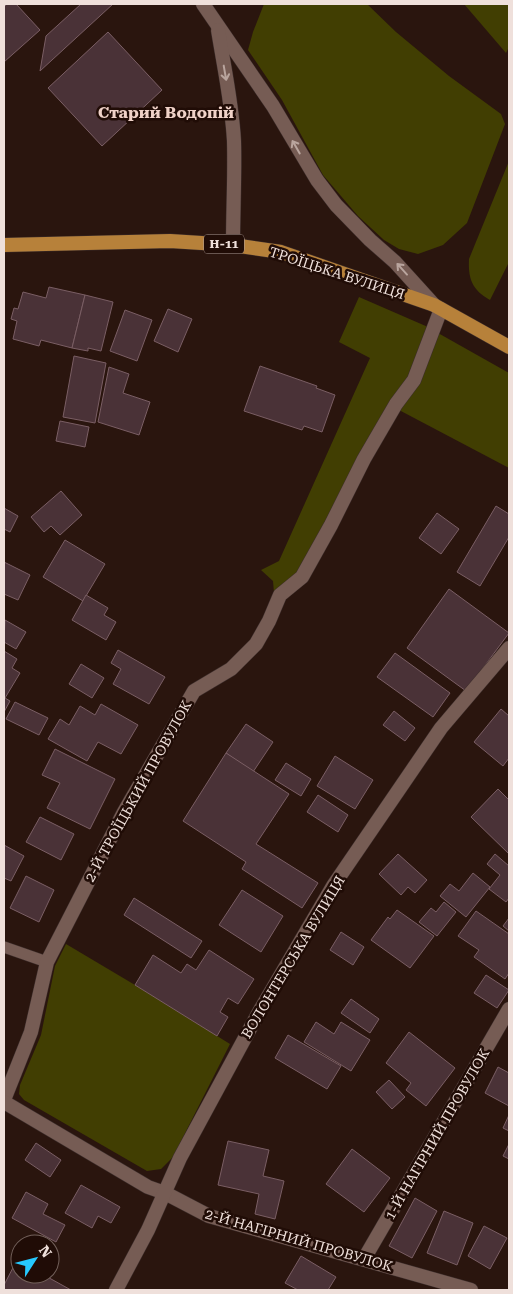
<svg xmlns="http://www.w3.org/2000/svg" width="513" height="1294" font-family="'Roboto Serif',serif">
  <rect width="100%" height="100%" fill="#2a150e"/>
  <!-- green -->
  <g fill="#413e02">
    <path d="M264,4H367L396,32L449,76L501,114L505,124L467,223L443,245L418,254L399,249L384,240L358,216L323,175L282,100L248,50L253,32Z"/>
    <path d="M464,4H509V47L506,53Z"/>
    <path d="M509,161V262L490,300C472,290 468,279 469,259Z"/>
    <path d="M359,297L428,327L410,377L299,573C292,581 279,584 274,593L273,581L261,570L279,561L370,358L339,342Z"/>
    <path d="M438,333L509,373V468L399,410Z"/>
    <path d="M66,944L135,985L230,1044L173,1157L161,1169L147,1171L24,1100L19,1094L20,1085L41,1035L55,966Z"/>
  </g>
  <!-- building -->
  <g fill="#4a3237" stroke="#7a5e64">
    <path d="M7,4H16L40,30L4,62V7Z"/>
    <path d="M81,4H113L40,71L46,36Z"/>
    <path d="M108,32L162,90L102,146L48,88Z"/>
    <path d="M49,287L85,295L72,348L41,340L39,346L13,339L17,321L11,319L14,308L18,309L23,292L46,298Z"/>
    <path d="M85,295L113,302L101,351L88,348V351L72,348Z"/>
    <path d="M168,309L192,319L178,352L154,341Z"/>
    <path d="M125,310L152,320L137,361L110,351Z"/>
    <path d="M74,356L106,363L95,423L63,417Z"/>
    <path d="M260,366L317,386L316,388L335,395L322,432L304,426L302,430L244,411Z"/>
    <path d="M109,367L129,374L123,393L150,402L139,435L98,422Z"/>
    <path d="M60,421L89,427L85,447L56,441Z"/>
    <path d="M61,491L82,515L60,535L51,526L44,532L31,517Z"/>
    <path d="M496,506L509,514V537L480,586L457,572Z"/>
    <path d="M4,508L18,516L10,532L4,529Z"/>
    <path d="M437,513L459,529L441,554L419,538Z"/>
    <path d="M65,540L105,564L83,601L43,577Z"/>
    <path d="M4,562L30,575L18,600L4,594Z"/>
    <path d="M449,589L509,633L466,691L407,648Z"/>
    <path d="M86,595L108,608L104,615L116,622L106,640L72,620Z"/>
    <path d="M5,620L26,632L16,649L4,642Z"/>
    <path d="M118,650L165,677L149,704L113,684L121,669L111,663Z"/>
    <path d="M4,651L17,659L12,668L20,673L5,698L10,701L4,712Z"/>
    <path d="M395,653L450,693L433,717L377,677Z"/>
    <path d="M81,664L104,678L92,698L69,684Z"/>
    <path d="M15,702L48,718L39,735L6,719Z"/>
    <path d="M101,704L138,725L121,754L98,742L87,761L48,739L60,719L69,725L80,706L95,715Z"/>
    <path d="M501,709L509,716V758L503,766L474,742Z"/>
    <path d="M394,711L415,728L405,741L383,725Z"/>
    <path d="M246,724L273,742L253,772L226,753Z"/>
    <path d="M55,749L115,779L90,829L47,808L60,783L42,775Z"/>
    <path d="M226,753L289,794L256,844L318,883L302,908L242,869L246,862L183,821Z"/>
    <path d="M335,756L373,780L355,809L317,786Z"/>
    <path d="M286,763L311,779L301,796L275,780Z"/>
    <path d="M498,789L509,800V854L471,817Z"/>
    <path d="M318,795L348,815L338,832L307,812Z"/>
    <path d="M40,817L74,834L61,860L26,842Z"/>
    <path d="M4,845L24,856L11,881L4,878Z"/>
    <path d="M398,854L427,880L415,893L408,887L401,895L379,874Z"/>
    <path d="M495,854L509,866V898L506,902L489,889L500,875L487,864Z"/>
    <path d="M473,873L490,887L466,917L440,896L450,884L459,891Z"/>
    <path d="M26,876L54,890L39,922L10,908Z"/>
    <path d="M242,890L283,916L261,952L219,925Z"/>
    <path d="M134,898L202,941L191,958L124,915Z"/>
    <path d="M444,902L456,912L437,936L419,922L431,908L436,912Z"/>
    <path d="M397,910L434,936L410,968L371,940L388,917L390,919Z"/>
    <path d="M476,911L509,934V973L505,979L474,957L479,950L458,936Z"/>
    <path d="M509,918V931L503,926Z"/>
    <path d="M341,932L364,947L353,965L330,950Z"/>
    <path d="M209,950L254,979L238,1004L228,998L220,1012L228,1017L217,1036L135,985L153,955L181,973L187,964L196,970Z"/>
    <path d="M486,975L509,990L497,1008L474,993Z"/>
    <path d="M351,999L379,1019L370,1033L341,1013Z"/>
    <path d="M316,1022L334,1034L341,1022L370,1040L351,1071L304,1042Z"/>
    <path d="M409,1032L455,1068L426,1106L406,1090L411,1083L386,1063Z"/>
    <path d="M288,1035L341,1066L327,1089L275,1058Z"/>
    <path d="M498,1067L509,1073V1106L485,1093Z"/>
    <path d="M389,1080L405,1097L392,1109L376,1092Z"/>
    <path d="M509,1115V1131L503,1128Z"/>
    <path d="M228,1141L269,1150L263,1176L284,1181L275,1219L255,1214L259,1194L218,1185Z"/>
    <path d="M36,1143L61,1160L50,1177L25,1160Z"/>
    <path d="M509,1144V1159L503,1156Z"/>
    <path d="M352,1149L390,1178L364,1212L326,1184Z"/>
    <path d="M81,1185L120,1207L111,1223L98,1216L92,1228L65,1213Z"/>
    <path d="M26,1192L48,1204L43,1214L65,1225L56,1242L12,1218Z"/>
    <path d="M415,1198L437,1211L412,1258L389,1246Z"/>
    <path d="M444,1211L473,1223L457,1265L427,1253Z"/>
    <path d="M484,1226L507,1238L490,1269L468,1256Z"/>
    <path d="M301,1256L336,1277L328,1290H298L285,1283Z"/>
    <path d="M17,1260L20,1262V1274H42L71,1290H4V1285Z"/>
  </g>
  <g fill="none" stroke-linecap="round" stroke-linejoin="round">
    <defs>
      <path id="service" d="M4,947L47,962"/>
      <g id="minor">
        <path d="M4,1100L31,1032L47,962L124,812L194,691L231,669L256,644L269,621L280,595L302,577L331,525L364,459L396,404L414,380L441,309"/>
        <path d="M4,1102L148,1187L165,1193L209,1216L471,1290"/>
        <path d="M364,1259L509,1009"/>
        <path d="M116,1290L148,1230L180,1158L259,1012L333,886L441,728L509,648"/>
      </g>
      <g id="secondary">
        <path d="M203,4L273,106L317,180L336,205L370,240L395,262L434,305"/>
        <path d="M218,30C224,67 232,103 234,141C235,175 233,210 233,245"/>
      </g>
      <path id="primary" d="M4,245L170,241L233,245L281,252L434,305L509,347"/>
    </defs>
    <!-- service casing -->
    <use href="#service" stroke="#3d2e2c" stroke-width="12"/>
    <!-- minor casing -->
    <use href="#minor" stroke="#3d2e2c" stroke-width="15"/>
    <!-- secondary casing -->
    <use href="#secondary" stroke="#3d2e2c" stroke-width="15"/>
    <!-- primary casing -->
    <use href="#primary" stroke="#3d2e2c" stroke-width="15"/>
    <!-- service -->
    <use href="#service" stroke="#765c54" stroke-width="11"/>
    <!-- minor -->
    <use href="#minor" stroke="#765c54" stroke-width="14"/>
    <!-- secondary -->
    <use href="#secondary" stroke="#765c54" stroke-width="14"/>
    <!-- primary -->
    <use href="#primary" stroke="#b7813a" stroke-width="14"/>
  </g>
  <!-- one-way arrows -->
  <defs><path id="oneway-shaft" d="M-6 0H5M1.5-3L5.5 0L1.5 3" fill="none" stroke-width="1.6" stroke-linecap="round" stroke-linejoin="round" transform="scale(1.25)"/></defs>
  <g stroke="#b9a59e">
    <use href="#oneway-shaft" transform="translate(225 73) rotate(80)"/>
    <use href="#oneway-shaft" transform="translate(296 147) rotate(-120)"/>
    <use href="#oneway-shaft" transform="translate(402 269) rotate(-132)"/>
  </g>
  <g text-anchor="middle" stroke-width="5" stroke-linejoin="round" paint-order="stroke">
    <!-- shield labels -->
    <rect fill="#200c06" stroke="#b1a09b" stroke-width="1" x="204" y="234.5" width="40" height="19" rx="4"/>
    <g font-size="12" font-weight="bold" fill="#efe0db">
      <text x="224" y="248">Н-11</text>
    </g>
    <!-- street labels -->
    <g font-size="14" fill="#efe0db" stroke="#200c06">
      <text transform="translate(337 273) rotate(18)" y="5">ТРОЇЦЬКА ВУЛИЦЯ</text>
      <text transform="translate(138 791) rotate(-61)" y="5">2-Й ТРОЇЦЬКИЙ ПРОВУЛОК</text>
      <text transform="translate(293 957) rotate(-59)" y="5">ВОЛОНТЕРСЬКА ВУЛИЦЯ</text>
      <text transform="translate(437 1134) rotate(-60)" y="5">1-Й НАГІРНИЙ ПРОВУЛОК</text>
      <text transform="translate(299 1240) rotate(16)" y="5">2-Й НАГІРНИЙ ПРОВУЛОК</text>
    </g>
    <!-- quarter labels -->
    <g font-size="16" font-weight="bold" fill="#f0d2c8" stroke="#200c06">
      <text x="166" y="118">Старий Водопій</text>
    </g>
  </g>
  <!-- border -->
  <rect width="513" height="1294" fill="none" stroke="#efe0db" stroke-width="10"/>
  <!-- north arrow -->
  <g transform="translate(35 1259) rotate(54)"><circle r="24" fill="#200c06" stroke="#73615b"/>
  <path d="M0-4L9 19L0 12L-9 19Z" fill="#26c9fe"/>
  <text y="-8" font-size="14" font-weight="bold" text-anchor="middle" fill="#efe0db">N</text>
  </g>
</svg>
